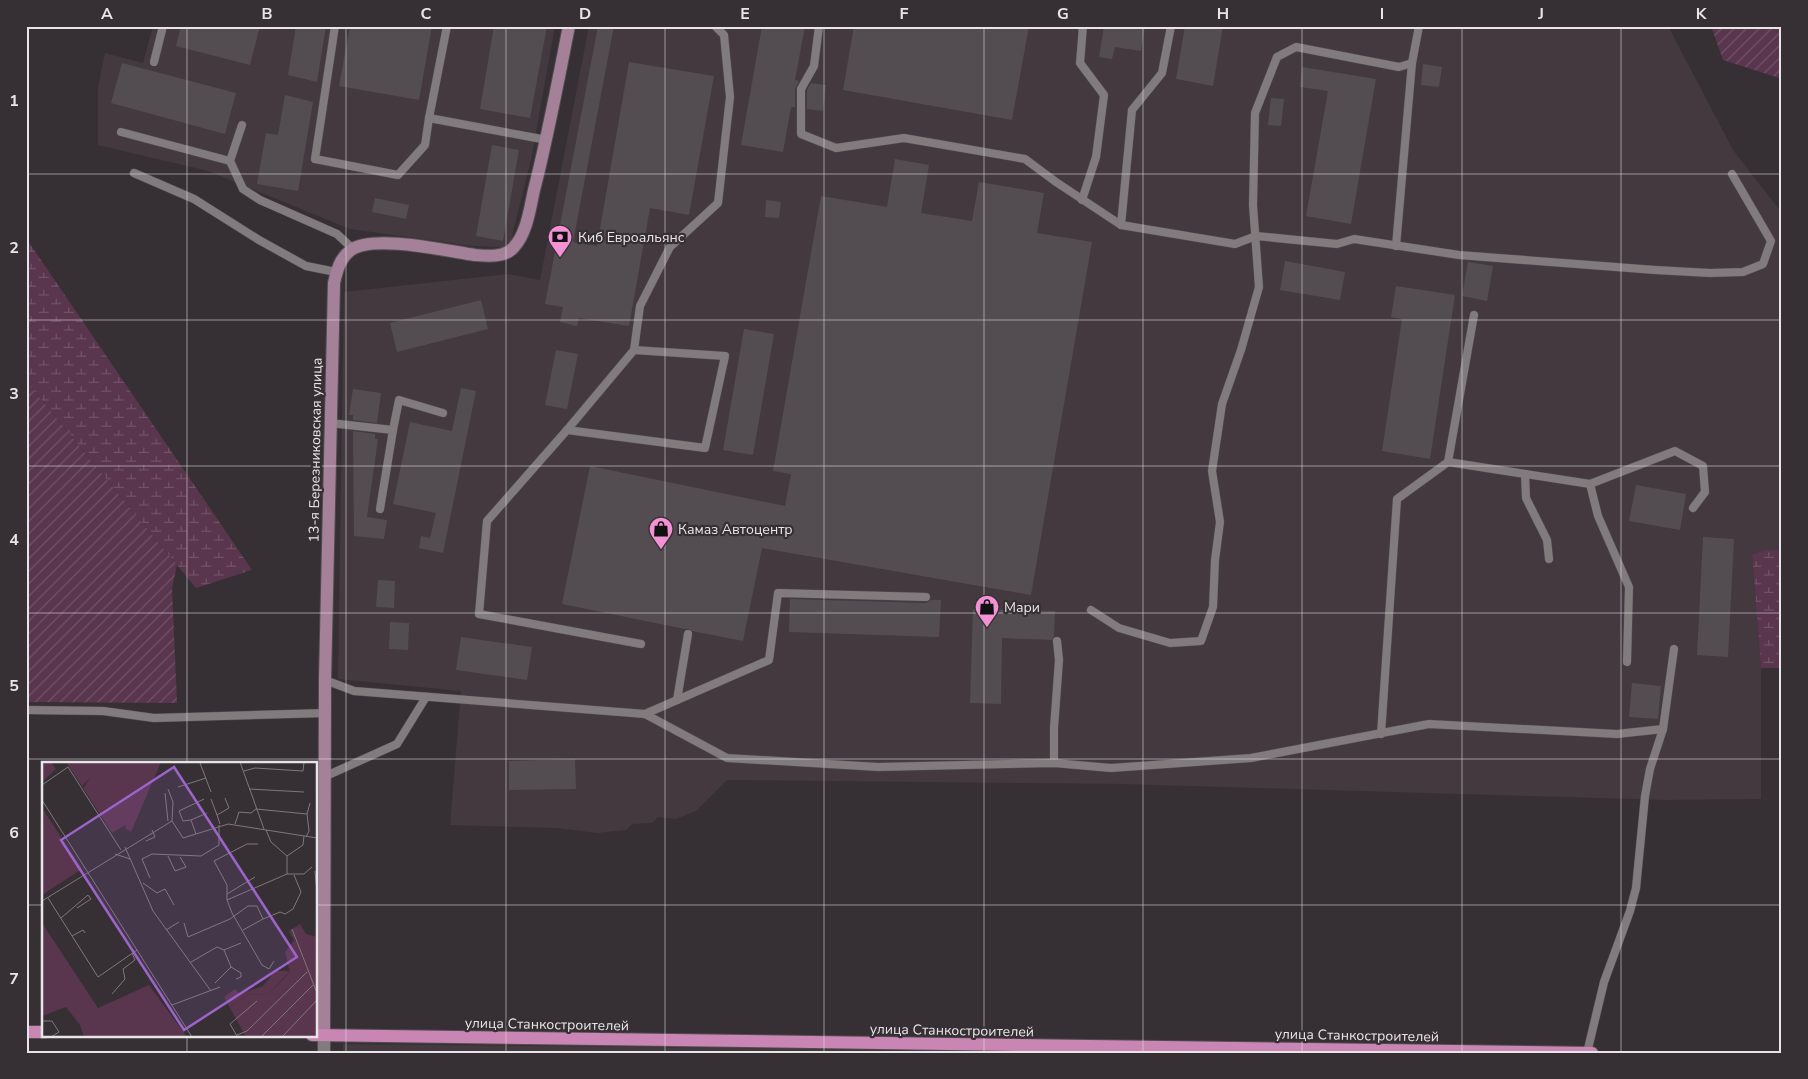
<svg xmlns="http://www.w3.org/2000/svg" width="1808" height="1079" font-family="'Nunito Sans',sans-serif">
  <defs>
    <pattern id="wetland-marsh" width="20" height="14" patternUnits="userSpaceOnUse" patternTransform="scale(1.25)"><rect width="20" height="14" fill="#5a354e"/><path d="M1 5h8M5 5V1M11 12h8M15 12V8" fill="none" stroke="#725268"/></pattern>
    <pattern id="garden-furrows" width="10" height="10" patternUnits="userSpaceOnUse" patternTransform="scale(1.25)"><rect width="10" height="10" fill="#5a354e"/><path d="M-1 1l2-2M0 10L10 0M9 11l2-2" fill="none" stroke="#725268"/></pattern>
  </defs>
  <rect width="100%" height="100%" fill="#363034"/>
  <!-- built -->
  <g fill="#43393f">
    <path d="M153,26H555L531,160L511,240L504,247L473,246L350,229L208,171L98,145V88L105,53L143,63Z"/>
    <path d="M589,26H1668L1733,150L1782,213V550H1766L1752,554L1761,668V799L1664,800L1124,784L727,780L696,811L676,819L658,817L652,823L632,824L626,830L598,833L557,828L450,825L461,691L338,679L344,292L508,274L540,280Z"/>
    <path d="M343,1044L1221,1053H343Z"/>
  </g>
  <!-- wetland -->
  <g fill="url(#wetland-marsh)">
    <path d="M26,238L252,570L196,588L26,381Z"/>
    <path d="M1766,550H1782V668H1761L1752,554Z"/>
  </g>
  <!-- garden -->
  <g fill="url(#garden-furrows)">
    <path d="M1711,26H1782V79L1723,60Z"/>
    <path d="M26,381L177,565L172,588L177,703L26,702Z"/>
  </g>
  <!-- building -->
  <g fill="#534d51">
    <path d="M181,26H260L250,65L176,46Z"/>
    <path d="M296,26H326L317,82L288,75Z"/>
    <path d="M350,26H432L419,100L339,86Z"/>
    <path d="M494,26H547L530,118L480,109Z"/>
    <path d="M598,26H614L573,242L597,246L629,62L714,76L689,215L650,208L629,326L579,318L577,326L560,322L563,307L545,304Z"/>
    <path d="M762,26H805L795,80L799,81L795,89V107H791L783,152L741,145Z"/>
    <path d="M854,26H1029L1012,120L843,90Z"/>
    <path d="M1104,26H1145L1141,51L1115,47L1112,59L1099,57Z"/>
    <path d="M1185,26H1223L1213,86L1176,79Z"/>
    <path d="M122,63L236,93L225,134L111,103Z"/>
    <path d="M1423,64L1442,67L1439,87L1421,85Z"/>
    <path d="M1302,67L1376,79L1351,224L1306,216L1328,91L1300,87Z"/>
    <path d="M811,83L826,85L823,111L807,109V90Z"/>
    <path d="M285,95L313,102L298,191L257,184L266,133L278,135Z"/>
    <path d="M1271,98L1284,99L1281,126L1268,125Z"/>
    <path d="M492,145L519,150L503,241L476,236Z"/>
    <path d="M895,159L929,165L921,213L972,221L979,182L1044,193L1037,233L1092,242L1031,595L762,548L743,641L692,631L689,629H685L562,604L590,466L785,506L791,474L773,471L821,196L887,207Z"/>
    <path d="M375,198L409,205L406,219L372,212Z"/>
    <path d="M766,200L781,202L779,218L765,217Z"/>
    <path d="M1285,261L1345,272L1340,300L1280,290Z"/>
    <path d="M1468,262L1493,266L1487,301L1462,296Z"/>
    <path d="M1396,286L1455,295L1430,459L1382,451L1402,319L1391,317Z"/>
    <path d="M481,300L488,329L397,352L390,323Z"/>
    <path d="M744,329L774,334L753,455L723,450Z"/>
    <path d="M556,350L578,354L567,409L545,405Z"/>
    <path d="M461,388L476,391L443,553L419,548L421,536L430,538L436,513L393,504L410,422L452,431Z"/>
    <path d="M353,389L381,393L377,423L353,420V415H349Z"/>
    <path d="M353,431L375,434V439H378L367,517L387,520L384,539L354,536Z"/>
    <path d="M1636,485L1686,494L1680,530L1629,521Z"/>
    <path d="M1703,537L1734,539L1728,657L1697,655Z"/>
    <path d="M378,580L395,581L394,608L376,607Z"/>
    <path d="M790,599L926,603L931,600H941L939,637L789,632Z"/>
    <path d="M973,609L1055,611L1054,636L1052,640L1002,638L1001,704L970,703Z"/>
    <path d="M390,622L409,623L408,650L389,649Z"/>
    <path d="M461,637L532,647L527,680L456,670Z"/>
    <path d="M1632,683L1661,686L1658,719L1629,717Z"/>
    <path d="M575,759L576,789L509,790V761Z"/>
  </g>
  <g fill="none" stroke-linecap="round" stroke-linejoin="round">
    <defs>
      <g id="lane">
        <path d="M335,26L315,159L398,175L425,145L429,118"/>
        <path d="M447,26L429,118L547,140"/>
        <path d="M819,26L814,66L801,89V134L836,148L904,138L1025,159L1056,182L1121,225L1235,244L1256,236L1337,244L1354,239L1459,255L1655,270L1710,273L1743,272L1763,264L1771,241L1732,174"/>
        <path d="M154,62L163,26"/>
        <path d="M242,125L230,161L243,189L260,200L337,234L353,249"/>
        <path d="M121,132L230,161"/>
        <path d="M134,173L194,199L259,240L306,266L336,272"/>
        <path d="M1082,200L1096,157L1104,95L1080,63L1083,26"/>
        <path d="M1121,225L1132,110L1162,73L1171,26"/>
        <path d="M1396,246L1412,63"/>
        <path d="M330,423L393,430L380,509"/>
        <path d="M393,430L399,400L443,413"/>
        <path d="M567,430L705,448L725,356L634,350"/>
        <path d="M1448,462L1590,484L1675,451L1703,466L1705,492L1693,508"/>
        <path d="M1525,474L1526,498L1547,540L1549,559"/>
        <path d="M1590,484L1598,516L1629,587L1627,662"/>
        <path d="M1091,610L1119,628L1170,643L1201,641L1213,607L1215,560L1220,522L1212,471L1222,404L1241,350L1259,287L1253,205L1255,113L1277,57L1296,47L1399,67L1412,63L1419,26"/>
        <path d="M641,644L479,614L487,521L567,430L634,350L640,306L670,247L718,203L730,97L724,35L715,26"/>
        <path d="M325,680L354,691L645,714L727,758L878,767L1054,763L1111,768L1251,758L1429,724L1617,734L1663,729"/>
        <path d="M677,700L688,634"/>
        <path d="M26,710L103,711L154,718L326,713"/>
        <path d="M645,714L769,660L778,593L926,597"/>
        <path d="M1381,734L1397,499L1448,462L1474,315"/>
        <path d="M1054,763V728L1059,660L1057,641"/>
        <path d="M326,776L397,744L426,697"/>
        <path d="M1587,1053L1604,982L1630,911L1636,888L1645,796L1650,769L1663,729L1674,649"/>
      </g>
      <path id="street" d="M324,1035V1053"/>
      <path id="secondary" d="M324,1035L325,680L334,283C337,270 340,258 351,250C373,234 447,251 475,255C487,256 505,258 514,247C527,233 530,208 534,190C548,136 558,81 569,26"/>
      <g id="primary">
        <path d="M26,1032H44"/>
        <path d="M312,1035L1592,1053"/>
      </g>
    </defs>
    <!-- lane casing -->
    <use href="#lane" stroke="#524d51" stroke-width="9"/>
    <!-- street casing -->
    <use href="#street" stroke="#524d51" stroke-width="14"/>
    <!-- secondary casing -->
    <use href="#secondary" stroke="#524d51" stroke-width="14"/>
    <!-- primary casing -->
    <use href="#primary" stroke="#524d51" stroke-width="14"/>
    <!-- lane -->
    <use href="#lane" stroke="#817b7e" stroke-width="8"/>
    <!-- street -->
    <use href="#street" stroke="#817b7e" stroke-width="12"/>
    <!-- secondary -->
    <use href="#secondary" stroke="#a58099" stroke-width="12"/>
    <!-- primary -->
    <use href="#primary" stroke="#c986b4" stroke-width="12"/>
  </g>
  <!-- grid -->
  <path fill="none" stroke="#e8e5e7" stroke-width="1" stroke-opacity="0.55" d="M187,26V763M346,26V1053M506,26V1053M665,26V1053M824,26V1053M984,26V1053M1143,26V1053M1302,26V1053M1462,26V1053M1621,26V1053M26,174H1782M26,320H1782M26,466H1782M26,613H1782M26,759H1782M26,905H44M316,905H1782M187,1035V1053"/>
  <!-- icons -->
  <defs>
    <symbol id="bank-pin" viewBox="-11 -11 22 30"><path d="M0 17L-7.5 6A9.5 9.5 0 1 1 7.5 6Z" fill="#f391d5" stroke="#363034"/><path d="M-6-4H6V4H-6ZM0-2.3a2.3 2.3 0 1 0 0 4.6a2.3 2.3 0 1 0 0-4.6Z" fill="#111"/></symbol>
    <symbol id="shop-pin" viewBox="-11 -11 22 30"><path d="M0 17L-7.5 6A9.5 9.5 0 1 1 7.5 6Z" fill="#f391d5" stroke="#363034"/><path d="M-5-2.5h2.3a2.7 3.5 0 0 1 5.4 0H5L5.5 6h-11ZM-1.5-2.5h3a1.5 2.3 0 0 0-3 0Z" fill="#111"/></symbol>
  </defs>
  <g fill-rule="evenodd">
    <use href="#bank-pin" x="546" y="223" width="28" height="38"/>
    <use href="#shop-pin" x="647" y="515" width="28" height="38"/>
    <use href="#shop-pin" x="973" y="593" width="28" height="38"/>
  </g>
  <g text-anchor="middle" stroke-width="4.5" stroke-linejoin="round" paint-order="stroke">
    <!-- poi labels -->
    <g font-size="14" fill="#e8e5e7" stroke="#363034" text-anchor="start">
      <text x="578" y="242">Киб Евроальянс</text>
      <text x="678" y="534">Камаз Автоцентр</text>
      <text x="1004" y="612">Мари</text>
    </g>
    <!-- street labels -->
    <g font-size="14" fill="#e8e5e7" stroke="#363034">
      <text transform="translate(315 450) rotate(-89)" y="5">13-я Березниковская улица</text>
      <text transform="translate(547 1024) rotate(1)" y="5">улица Станкостроителей</text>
      <text transform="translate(952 1030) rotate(1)" y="5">улица Станкостроителей</text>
      <text transform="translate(1357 1035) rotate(1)" y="5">улица Станкостроителей</text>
    </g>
  </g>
  <!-- overview -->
  <g transform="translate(42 762)">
    <rect width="275" height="275" fill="#363034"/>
    <path d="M0,0H9L14,7L0,20ZM28,0H119L89,70L83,66L95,28L49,15L40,24L25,2ZM0,46L40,107L0,133ZM0,161L56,246L107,223L145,275H42L38,263L24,245L0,254ZM233,209H248L226,233L206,232L188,246L182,235L193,227L198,232L221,224Z" fill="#5a354e"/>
    <path d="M62,10L96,28L85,62L70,71L41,26L49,15ZM258,162L264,172L275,175V275H204L188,246L206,232L226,233L248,210L243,190L252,178L247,169Z" fill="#5a354e"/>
    <path fill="none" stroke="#7d787c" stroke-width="1" d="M162,0L158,1L169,30M198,0L222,67M202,9L213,6L261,9L262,0M0,23L26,5L79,88M136,25L164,16M126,27L131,40L130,59M207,27L262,30M123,31L126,59M169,37L175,53M0,38L150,275M214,47L265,52M149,58L141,59L137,49L162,37M130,59L141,76L186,62L275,76M178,62L175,53L187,46L183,36M193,62L197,50L209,51L214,47M154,72L149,58L165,51M264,75L267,69L265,52L268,41M104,79L113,75L110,68M216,82H205L172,99L185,123V138L190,151L220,203L227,207L232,199M83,85L111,149L169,229M73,92L88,97M126,94L133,109L144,105L138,95M245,94L261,83L262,74M273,109L275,131M245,112H262L270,105M108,116L100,97L110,92L159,94L177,83V63M101,121L115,131L123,127L132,143M185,132L213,115M6,136L56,215L95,188M185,138L245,112V94L229,80L224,68M0,139L130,59M19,156L46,133L49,137L35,146M142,161L146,175L188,157L206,144H215L221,157L238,150L243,152L251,147L259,130L252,113M250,167L275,231M124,168L137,160M201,168L221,157M30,174L41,168L43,171M182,188L189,205L199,211V215L194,217M149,200L175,185L182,188L199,181M173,221L189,205M70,232L83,217L81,207L93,198L90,191M130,243L178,225M0,259H10L17,270L9,275M195,273L205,269L265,210M195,274L188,262L215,239M219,275L271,223M240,275L275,238"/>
    <path fill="#9c64cb" fill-opacity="0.15" stroke="#9c64cb" stroke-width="2.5" d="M132,5L255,195L142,268L19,78Z"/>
    <rect width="275" height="275" fill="none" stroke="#e8e5e7" stroke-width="2.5"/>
  </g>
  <!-- border -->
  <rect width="1808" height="1079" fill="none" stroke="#363034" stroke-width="55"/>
  <rect x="28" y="28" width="1752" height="1024" fill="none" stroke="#e8e5e7" stroke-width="2"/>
  <g font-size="16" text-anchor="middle" font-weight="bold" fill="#e8e5e7">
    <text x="107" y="19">A</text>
    <text x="267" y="19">B</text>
    <text x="426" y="19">C</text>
    <text x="585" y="19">D</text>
    <text x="745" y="19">E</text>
    <text x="904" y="19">F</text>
    <text x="1063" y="19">G</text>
    <text x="1223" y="19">H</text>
    <text x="1382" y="19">I</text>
    <text x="1541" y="19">J</text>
    <text x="1701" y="19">K</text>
    <text x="14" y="106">1</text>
    <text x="14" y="253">2</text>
    <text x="14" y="399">3</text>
    <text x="14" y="545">4</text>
    <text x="14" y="691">5</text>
    <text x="14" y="838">6</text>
    <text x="14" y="984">7</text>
  </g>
</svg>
